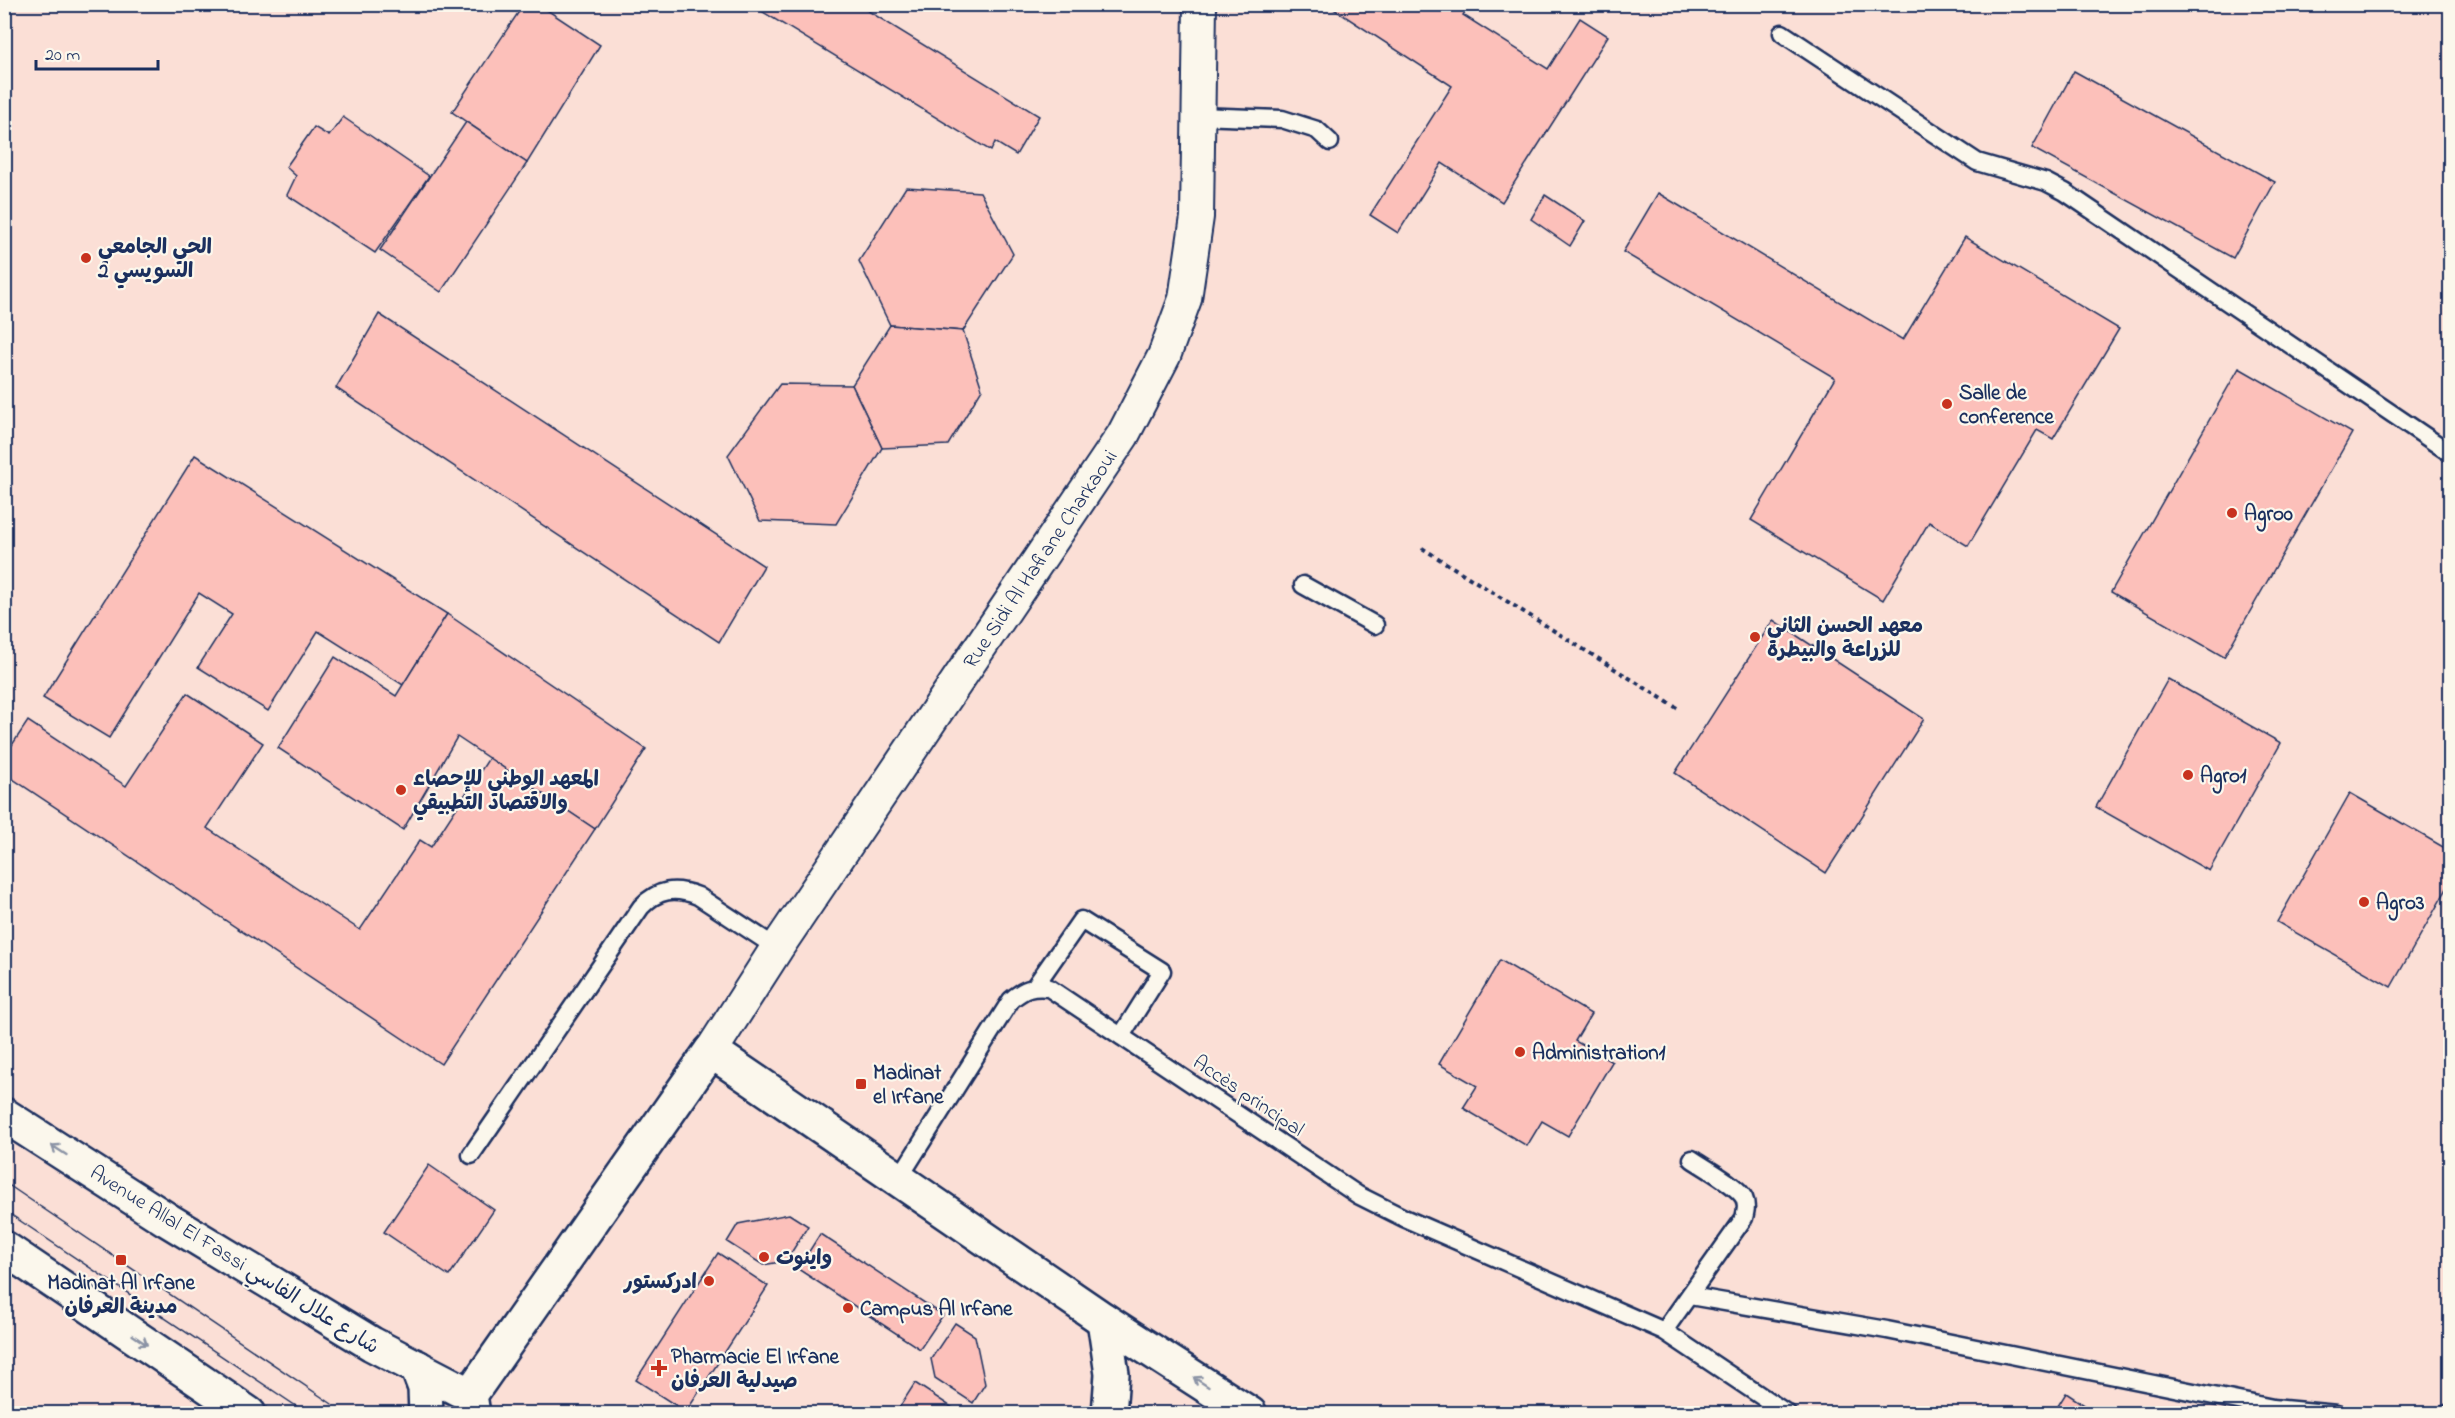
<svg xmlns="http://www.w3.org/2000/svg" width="2455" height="1418" font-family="'Indie Flower','Playpen Sans Arabic',sans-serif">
  <rect width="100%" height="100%" fill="#fbece2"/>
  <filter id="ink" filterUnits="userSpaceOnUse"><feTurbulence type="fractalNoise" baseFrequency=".0167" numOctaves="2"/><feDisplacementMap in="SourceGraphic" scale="12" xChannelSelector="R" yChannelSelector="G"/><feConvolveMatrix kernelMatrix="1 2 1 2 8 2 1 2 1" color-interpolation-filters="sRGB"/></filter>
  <g filter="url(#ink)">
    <!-- built -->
    <path fill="#fbdfd6" d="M4,5H2450V1413H5Z"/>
    <!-- building -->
    <g fill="#fcc0ba" stroke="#1b2f5e" stroke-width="1.5">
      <path d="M524,4H538L600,45L527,163L452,112Z"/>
      <path d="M750,4H857L1039,116L1016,155L995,142L991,151Z"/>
      <path d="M1326,4H1470L1463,15L1548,69L1580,18L1608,36L1502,202L1442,163L1398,233L1370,215L1452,86Z"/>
      <path d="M2074,71L2275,182L2233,258L2032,148Z"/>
      <path d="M343,117L429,176L375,253L287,195L296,176L286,167L314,127L329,136Z"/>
      <path d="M466,122L527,163L441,292L380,250Z"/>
      <path d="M906,187L980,192L1013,254L963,331L890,325L859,261Z"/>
      <path d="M1658,193L1903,340L1965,237L2119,329L2053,439L2037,430L1968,546L1929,522L1883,600L1751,520L1835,378L1623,252Z"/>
      <path d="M1545,195L1585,221L1570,246L1531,219Z"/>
      <path d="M379,314L764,566L719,642L336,388Z"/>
      <path d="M890,325L963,331L982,389L948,445L882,448L852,385Z"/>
      <path d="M2239,368L2352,433L2224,657L2111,592Z"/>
      <path d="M780,384L852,385L882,448L836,524L760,521L728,455Z"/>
      <path d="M195,455L447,614L403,685L318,631L268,711L198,667L232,614L199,593L109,738L43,698Z"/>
      <path d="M447,614L646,749L595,829L457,737L403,830L278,748L335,657L396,696Z"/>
      <path d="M1773,620L1924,719L1826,873L1675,773Z"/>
      <path d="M2168,679L2281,743L2209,871L2096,807Z"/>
      <path d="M187,693L263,743L207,828L360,930L420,840L431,847L489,758L595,829L441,1064L4,773V757L28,721L126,786Z"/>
      <path d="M2350,793L2450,851V883L2391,987L2277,922Z"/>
      <path d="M1500,960L1591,1014L1575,1041L1612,1062L1568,1136L1542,1121L1527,1146L1463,1108L1477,1086L1439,1064Z"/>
      <path d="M429,1165L494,1210L449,1276L384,1232Z"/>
      <path d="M789,1214L808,1226L786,1261L763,1265L727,1242L738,1224Z"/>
      <path d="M820,1234L943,1315L920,1349L798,1269Z"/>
      <path d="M718,1253L768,1286L686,1412L636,1380Z"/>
      <path d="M955,1323L975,1336L985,1384L973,1403L935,1378L931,1359Z"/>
      <path d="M915,1383L962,1414H895Z"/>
      <path d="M2066,1393L2098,1414H2053Z"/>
    </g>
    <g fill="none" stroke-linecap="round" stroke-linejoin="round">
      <defs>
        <g id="lane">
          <path d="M1782,33L1977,162L2046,182L2065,192L2450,453"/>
          <path d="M1198,116L1282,119L1317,130L1330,142"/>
          <path d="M1303,585L1375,625"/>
          <path d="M1035,986L1081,920L1162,971L1121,1036"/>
          <path d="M471,1155L641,907C658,889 675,887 698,896L777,948"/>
          <path d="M898,1180L1011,1000C1024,989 1032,986 1049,988L1358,1195L1404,1218L1664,1331L1788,1414"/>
          <path d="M1690,1296L1887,1330L2273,1408L2337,1414"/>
          <path d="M1664,1331L1744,1218C1746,1210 1747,1205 1744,1198C1737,1185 1705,1168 1692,1159"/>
          <path d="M2447,1414L2450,1413"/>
        </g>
        <g id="street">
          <path id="s1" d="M711,1051L777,948L1123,435L1164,356L1185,299L1197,217L1200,4"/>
        </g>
        <g id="secondary">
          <path d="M4,1115L166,1219L372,1344L470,1395"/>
          <path d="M4,1248L249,1414"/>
          <path d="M1104,1320L1112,1374L1109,1414"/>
          <path d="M417,1367L425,1388L426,1414"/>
          <path d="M473,1414L470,1395L711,1051L1104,1320L1250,1414"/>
        </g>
      </defs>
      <!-- lane casing -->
      <use href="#lane" stroke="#1b2f5e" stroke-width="21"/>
      <!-- street casing -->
      <use href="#street" stroke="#1b2f5e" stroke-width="36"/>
      <!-- secondary casing -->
      <use href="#secondary" stroke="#1b2f5e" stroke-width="38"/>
      <!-- path -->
      <path stroke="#1b2f5e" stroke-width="4" stroke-dasharray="4.5 4.5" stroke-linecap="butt" d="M1422,548L1677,708"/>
      <!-- lane -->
      <use href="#lane" stroke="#fbf7ec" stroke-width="16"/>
      <!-- street -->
      <use href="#street" stroke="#fbf7ec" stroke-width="32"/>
      <!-- secondary -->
      <use href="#secondary" stroke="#fbf7ec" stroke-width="33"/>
      <!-- tram -->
      <g stroke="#1b2f5e" stroke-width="1.5">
        <path d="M4,1182L332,1404"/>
        <path d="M4,1210L308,1414"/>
      </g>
    </g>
    <!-- one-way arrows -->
    <defs><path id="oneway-shaft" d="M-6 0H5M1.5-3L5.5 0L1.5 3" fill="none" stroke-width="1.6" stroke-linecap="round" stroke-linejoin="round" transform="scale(1.5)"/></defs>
    <g stroke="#8b93a5">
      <use href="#oneway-shaft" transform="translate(59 1150) rotate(-147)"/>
      <use href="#oneway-shaft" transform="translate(140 1340) rotate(34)"/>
      <use href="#oneway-shaft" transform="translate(1201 1382) rotate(-147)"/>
    </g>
  </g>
  <!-- markers -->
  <g fill="#c8321e" stroke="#fbf7ec" stroke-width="2">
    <circle cx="86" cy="258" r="6"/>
    <circle cx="1947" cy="404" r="6"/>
    <circle cx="2232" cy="513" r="6"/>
    <circle cx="1755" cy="637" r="6"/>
    <circle cx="2188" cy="775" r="6"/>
    <circle cx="401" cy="790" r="6"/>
    <circle cx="2364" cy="902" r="6"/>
    <circle cx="1520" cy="1052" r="6"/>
    <rect x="855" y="1078" width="12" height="12" rx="3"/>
    <circle cx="764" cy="1257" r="6"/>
    <rect x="115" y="1254" width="12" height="12" rx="3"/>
    <circle cx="709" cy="1281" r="6"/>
    <circle cx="848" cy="1308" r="6"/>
    <path d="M656 1359h6v6h6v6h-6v6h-6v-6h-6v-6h6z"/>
  </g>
  <g text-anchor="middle" stroke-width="4.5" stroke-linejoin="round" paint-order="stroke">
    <!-- poi labels -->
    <g font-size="21" font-weight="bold" fill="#1b2f5e" stroke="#fbf7ec" text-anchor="start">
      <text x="98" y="253">الحي الجامعي<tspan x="98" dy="24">السويسي 2</tspan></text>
      <text x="1959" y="399">Salle de<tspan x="1959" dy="24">conference</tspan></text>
      <text x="2244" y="520">Agro0</text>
      <text x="1767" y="632">معهد الحسن الثاني<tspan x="1767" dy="24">للزراعة والبيطرة</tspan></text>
      <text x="2200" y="782">Agro1</text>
      <text x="413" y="785">المعهد الوطني للإحصاء<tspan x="413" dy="24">والاقتصاد التطبيقي</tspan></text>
      <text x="2376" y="909">Agro3</text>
      <text x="1532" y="1059">Administration1</text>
      <text x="873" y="1079">Madinat<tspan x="873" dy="24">el Irfane</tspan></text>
      <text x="776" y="1264">واينوت</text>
      <text x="697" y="1288" text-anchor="end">ادركستور</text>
      <text x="121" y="1289" text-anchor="middle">Madinat Al Irfane<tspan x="121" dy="24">مدينة العرفان</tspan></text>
      <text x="860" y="1315">Campus Al Irfane</text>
      <text x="671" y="1363">Pharmacie El Irfane<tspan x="671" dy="24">صيدلية العرفان</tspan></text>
    </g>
    <!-- street labels -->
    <g font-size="21" fill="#1b2f5e" stroke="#fbf7ec">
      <text dy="7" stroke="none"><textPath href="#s1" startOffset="592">Rue Sidi Al Hafiane Charkaoui</textPath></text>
      <text transform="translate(1249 1095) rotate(34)" y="7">Accès principal</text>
      <text transform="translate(235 1259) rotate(32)" y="7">Avenue Allal El Fassi شارع علال الفاسي</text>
    </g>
  </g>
  <!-- margin -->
  <rect width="2455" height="1418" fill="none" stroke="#fbf7ec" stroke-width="24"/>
  <rect x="12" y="12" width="2431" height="1394" fill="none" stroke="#1b2f5e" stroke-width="2" filter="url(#ink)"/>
  <!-- scale -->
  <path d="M36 60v9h122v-9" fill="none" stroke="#1b2f5e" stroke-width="3"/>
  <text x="45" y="60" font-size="18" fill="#1b2f5e" stroke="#fbf7ec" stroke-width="4.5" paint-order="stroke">20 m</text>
</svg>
